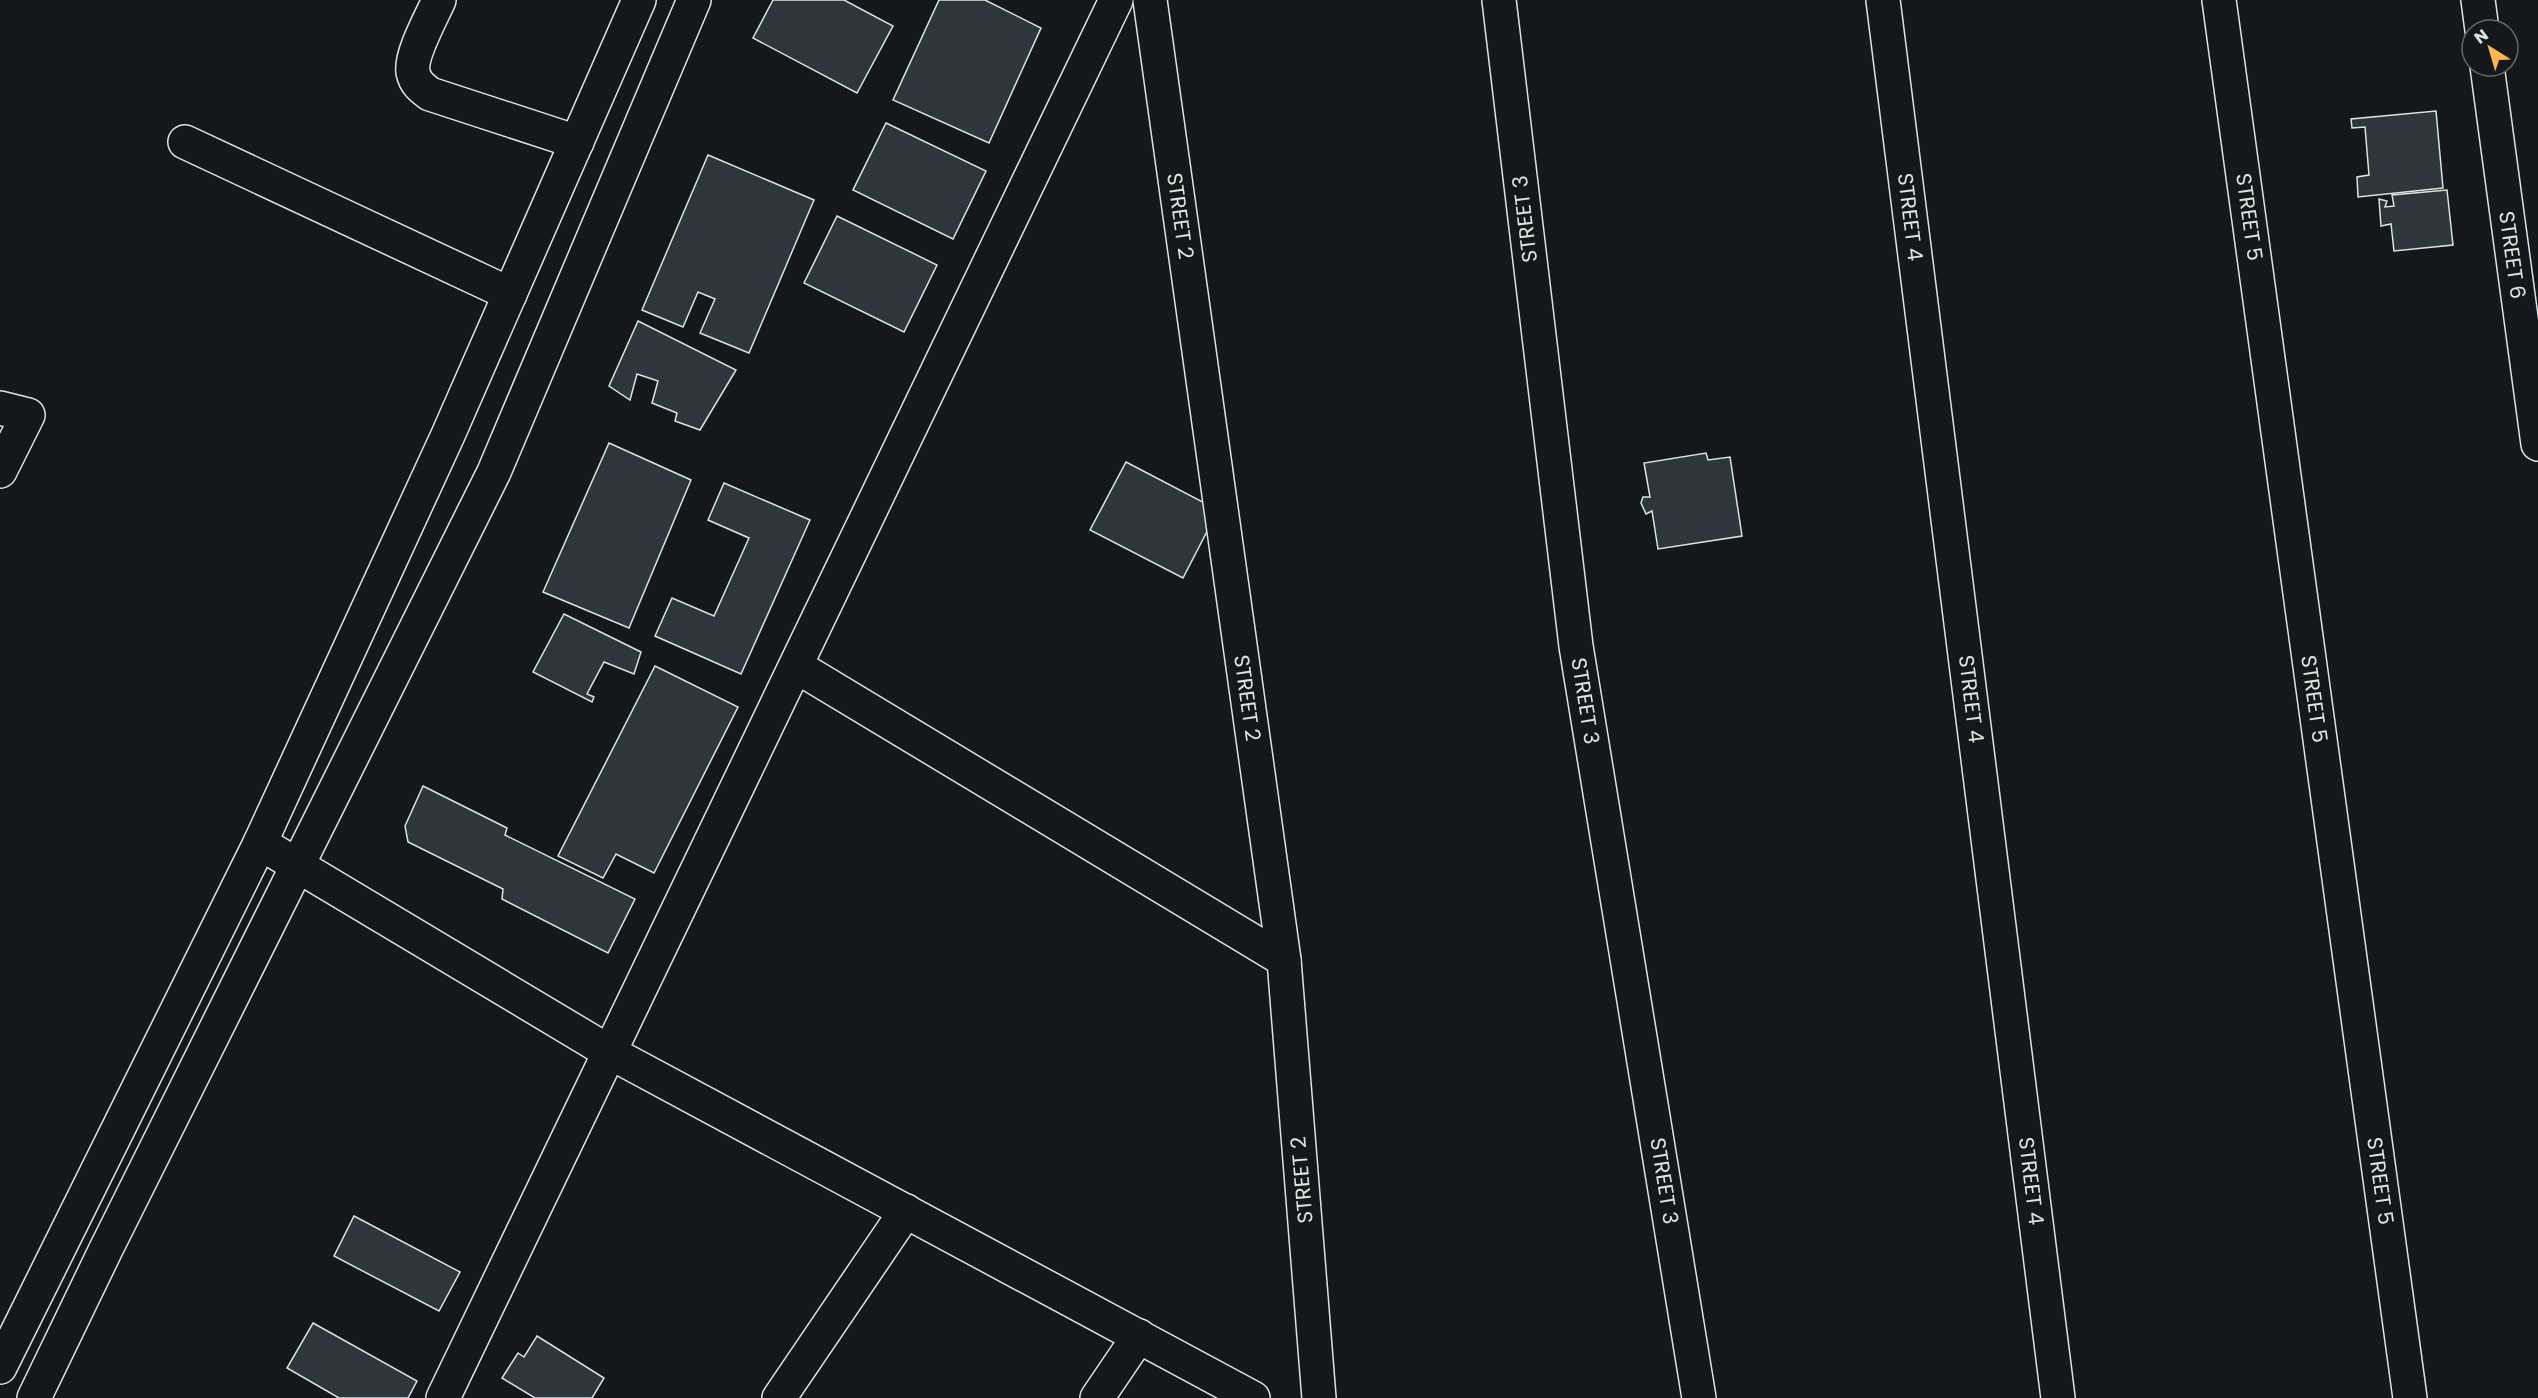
<svg xmlns="http://www.w3.org/2000/svg" width="2538" height="1398" font-family="Poppins,sans-serif">
  <rect width="100%" height="100%" fill="#14181c"/>
  <!-- building -->
  <g fill="#2c363c" stroke="#d8e6dc" stroke-width="1.5">
    <path d="M773,0H844L893,26L857,93L753,38Z"/>
    <path d="M939,0H985L1041,28L989,143L893,100Z"/>
    <path d="M2436,111L2443,188L2358,197L2357,177L2369,175L2365,127L2352,128L2351,119Z"/>
    <path d="M886,123L986,171L953,239L853,190Z"/>
    <path d="M708,155L814,200L749,353L700,333L715,299L698,292L683,327L642,310Z"/>
    <path d="M2447,190L2453,245L2394,251L2391,224L2381,226L2379,199L2387,201L2385,207L2394,206L2392,195Z"/>
    <path d="M837,216L937,265L904,332L804,283Z"/>
    <path d="M638,321L736,370L700,430L675,421L677,413L652,403L658,381L637,374L630,400L609,386Z"/>
    <path d="M609,443L691,480L629,628L543,592Z"/>
    <path d="M1706,453L1708,460L1730,457L1742,536L1658,549L1652,511L1646,514L1641,503L1643,497H1650L1644,463Z"/>
    <path d="M1126,462L1218,510L1183,578L1090,530Z"/>
    <path d="M724,483L810,520L741,674L655,636L672,598L714,616L749,538L708,520Z"/>
    <path d="M564,614L641,652L634,674L604,662L587,694L594,697L592,702L533,672Z"/>
    <path d="M655,666L738,707L654,873L616,854L603,878L558,856Z"/>
    <path d="M423,786L507,828L505,835L635,899L608,953L502,899L503,889L408,842L405,826Z"/>
    <path d="M354,1216L460,1272L439,1311L334,1256Z"/>
    <path d="M313,1323L417,1381L408,1398H339L287,1368Z"/>
    <path d="M537,1336L604,1378L592,1398H535L502,1378L518,1353L524,1357Z"/>
  </g>
  <g fill="none" stroke-linecap="round" stroke-linejoin="round">
    <defs>
      <g id="street">
        <path d="M439,0C432,16 410,55 413,72C415,83 422,88 430,94L577,142"/>
        <path d="M1150,0L1284,960L1319,1398"/>
        <path d="M1499,0L1576,646L1699,1398"/>
        <path d="M1883,0L2058,1398"/>
        <path d="M2219,0L2410,1398"/>
        <path d="M2478,0L2482,30"/>
        <path d="M2487,66L2538,444"/>
        <path d="M185,142L510,294"/>
        <path d="M0,408L28,415L0,471"/>
        <path d="M796,666L1284,960"/>
        <path d="M443,1398L1116,0"/>
        <path d="M779,1398L906,1211"/>
        <path d="M1097,1398L1139,1336"/>
      </g>
      <path id="secondary" d="M260,843L611,1053L1253,1398"/>
      <g id="primary">
        <path d="M0,1367L260,843L448,435L639,0"/>
        <path d="M34,1398L106,1249L494,472L694,0"/>
      </g>
    </defs>
    <!-- street casing -->
    <use href="#street" stroke="#d8e6dc" stroke-width="36"/>
    <!-- secondary casing -->
    <use href="#secondary" stroke="#d8e6dc" stroke-width="36"/>
    <!-- primary casing -->
    <use href="#primary" stroke="#d8e6dc" stroke-width="36"/>
    <!-- street -->
    <use href="#street" stroke="#14181c" stroke-width="33"/>
    <!-- secondary -->
    <use href="#secondary" stroke="#14181c" stroke-width="33"/>
    <!-- primary -->
    <use href="#primary" stroke="#14181c" stroke-width="33"/>
  </g>
  <g text-anchor="middle" stroke-width="4.5" stroke-linejoin="round" paint-order="stroke">
    <!-- street labels -->
    <g font-size="21" fill="#d8e6dc" stroke="#14181c">
      <text transform="translate(1180 216) rotate(82)" y="7">STREET 2</text>
      <text transform="translate(1910 217) rotate(83)" y="7">STREET 4</text>
      <text transform="translate(2249 217) rotate(82)" y="7">STREET 5</text>
      <text transform="translate(1525 219) rotate(-97)" y="7">STREET 3</text>
      <text transform="translate(2512 255) rotate(82)" y="7">STREET 6</text>
      <text transform="translate(1247 698) rotate(82)" y="7">STREET 2</text>
      <text transform="translate(1971 699) rotate(83)" y="7">STREET 4</text>
      <text transform="translate(2314 699) rotate(82)" y="7">STREET 5</text>
      <text transform="translate(1585 701) rotate(81)" y="7">STREET 3</text>
      <text transform="translate(1302 1180) rotate(-95)" y="7">STREET 2</text>
      <text transform="translate(1664 1181) rotate(81)" y="7">STREET 3</text>
      <text transform="translate(2031 1181) rotate(83)" y="7">STREET 4</text>
      <text transform="translate(2380 1181) rotate(82)" y="7">STREET 5</text>
    </g>
  </g>
  <!-- north arrow -->
  <g transform="translate(2490 48) rotate(323)"><circle r="28" fill="#14181c" stroke="#626a69" stroke-width="1.5"/>
  <path d="M0-4.5L10 22L0 15L-10 22Z" fill="#ffb74d"/>
  <text y="-9" font-size="16" font-weight="bold" text-anchor="middle" fill="#d8e6dc">N</text>
  </g>
</svg>
